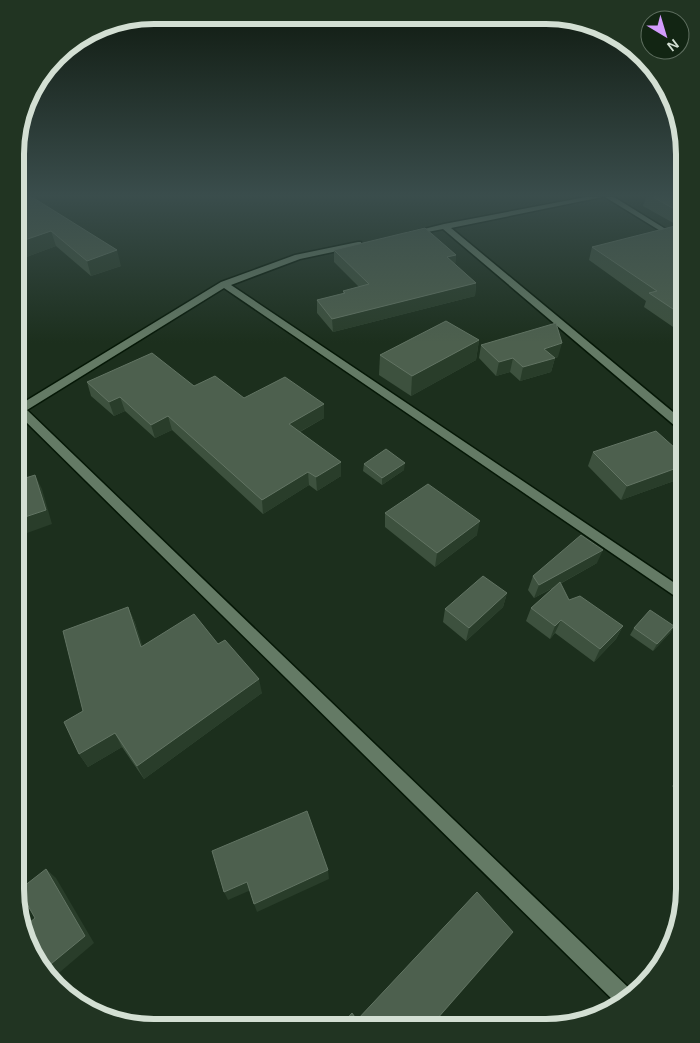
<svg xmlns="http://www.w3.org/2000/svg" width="700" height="1043" font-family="Helvetica,sans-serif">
  <rect width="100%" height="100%" fill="#1c2f1d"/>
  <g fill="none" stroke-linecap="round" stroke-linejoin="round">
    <defs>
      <g id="minor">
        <path d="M586,197H602L451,228L685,422V432L681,431L443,229L412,235L408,233L444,224Z"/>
        <path d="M605,197H614L685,241V246Z"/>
        <path d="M358,242H361V246L300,259L231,285L685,590V603L224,288L27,410L632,991L617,1004L19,415H16V407L221,282L295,255Z"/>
      </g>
    </defs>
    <!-- minor casing -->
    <use href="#minor" stroke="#051706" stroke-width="3"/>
    <!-- minor -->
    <use href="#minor" fill="#647a65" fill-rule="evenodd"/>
  </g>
  <!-- wall -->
  <g fill="#3d513e">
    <path d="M16,197L121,266L91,276L56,246L21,259L16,256Z"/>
    <path d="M646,197H685V327L676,329L644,307L646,301L589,260L592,247L683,230L684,229L643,206Z"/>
    <path d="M334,250L456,255L455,264L476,283L475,296L333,332L317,313V300L343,294V291L359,287L334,262Z"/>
    <path d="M479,340L476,360L411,396L379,375L380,355Z"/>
    <path d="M481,345L558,357L555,358L551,372L520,381L510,372L496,376L479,358Z"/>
    <path d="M87,382L194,386L244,398L324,418L300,432L341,462V476L317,491L309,485L263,514L172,430L155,438L125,411L114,416L91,396Z"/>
    <path d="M593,452L685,477L621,500L588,466Z"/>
    <path d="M364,464L404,470L382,485L363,471Z"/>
    <path d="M385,513L477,535L435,567L385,527Z"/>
    <path d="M597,563L560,584L569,600L623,626L616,639L594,662L555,633L550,639L526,621L531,608L553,588L534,598L528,590L533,576Z"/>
    <path d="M507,593L503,607L466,641L443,622L445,609Z"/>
    <path d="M128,607L135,623L142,646L218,644L262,693L144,779L122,747L88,767L79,754L83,711Z"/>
    <path d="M674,626L670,633L653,651L630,635L634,628Z"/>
    <path d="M685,772V802L672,786Z"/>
  </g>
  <!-- shaded-wall -->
  <g fill="#293d2a">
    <path d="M51,231L56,246L21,259L16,247V243Z"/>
    <path d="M117,250L121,266L91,276L87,261Z"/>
    <path d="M456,255L455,268L447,257Z"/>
    <path d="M476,283L475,296L333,332L332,319Z"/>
    <path d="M685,314V327L676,329L682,315Z"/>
    <path d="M479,340L476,360L411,396L412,376Z"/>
    <path d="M562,343L558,357L555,358L551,372L520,381L523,367L544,349Z"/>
    <path d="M513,358L510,372L496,376L499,362Z"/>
    <path d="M120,397L125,411L114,416L109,402Z"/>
    <path d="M324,404V418L290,437L289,424Z"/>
    <path d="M168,416L172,430L155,438L151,425Z"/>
    <path d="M341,462V476L317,491L316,477Z"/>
    <path d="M405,463L404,470L382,485V478Z"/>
    <path d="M685,465V477L621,500L627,486Z"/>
    <path d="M308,472L309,485L263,514L262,500Z"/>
    <path d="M35,475L42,489L52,524L16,537V520Z"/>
    <path d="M480,521L477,535L435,567L437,553Z"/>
    <path d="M603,550L597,563L534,598L539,585Z"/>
    <path d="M507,593L503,607L466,641L469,628Z"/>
    <path d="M128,607L135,623L148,662L141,647Z"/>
    <path d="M561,620L555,633L550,639L555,626Z"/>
    <path d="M623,626L616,639L594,662L600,649Z"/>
    <path d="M674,626L670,633L653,651L657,644Z"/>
    <path d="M259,679L262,693L144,779L137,766Z"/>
    <path d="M115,733L122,747L88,767L79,754Z"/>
    <path d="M46,869L56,878L94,943L53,978L46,968Z"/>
    <path d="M328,870L329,879L257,912L254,904Z"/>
    <path d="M247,882L251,890L228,900L224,892Z"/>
    <path d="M513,932L506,941L430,1028H429Z"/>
  </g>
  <!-- building -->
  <g fill="#4d604e" stroke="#627463">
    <path d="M16,197H32L117,250L87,261L51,231L16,243Z"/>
    <path d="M653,197H685V215Z"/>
    <path d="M675,226L685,231V314L682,315L649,293L657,291L592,247Z"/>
    <path d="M425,228L456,255L447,257L476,283L332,319L317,300L345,293L343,291L369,284L334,250Z"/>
    <path d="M446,321L479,340L412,376L380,355Z"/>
    <path d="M556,323L562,343L544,349L555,358L523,367L513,358L499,362L481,345Z"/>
    <path d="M152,353L194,386L215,376L244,398L285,377L324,404L289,424L341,462L316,477L308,472L262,500L168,416L151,425L120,397L109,402L87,382Z"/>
    <path d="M656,431L685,457V465L627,486L593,452Z"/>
    <path d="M386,449L405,463L382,478L364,464Z"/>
    <path d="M35,475L46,510L16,520V481Z"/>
    <path d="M428,484L480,521L437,553L385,513Z"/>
    <path d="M581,535L603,550L539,585L533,576Z"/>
    <path d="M483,576L507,593L469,628L445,609Z"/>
    <path d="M560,582L569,600L580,596L623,626L600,649L561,620L555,626L531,608Z"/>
    <path d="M128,607L141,647L194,614L218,644L225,640L259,679L137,766L115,733L79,754L64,722L83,711L63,631Z"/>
    <path d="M650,610L674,626L657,644L634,628Z"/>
    <path d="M307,811L328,870L254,904L247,882L224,892L212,851Z"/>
    <path d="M46,869L85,936L46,968L26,942L23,928L35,918L19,890Z"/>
    <path d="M477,892L513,932L429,1028L339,1027L352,1013L357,1020Z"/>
  </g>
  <!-- sky -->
  <linearGradient id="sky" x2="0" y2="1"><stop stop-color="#0f1a10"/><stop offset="0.57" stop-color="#3a4d4c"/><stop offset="1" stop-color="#3a4d4c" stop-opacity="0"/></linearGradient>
  <rect width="700" height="343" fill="url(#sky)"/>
  <!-- crop -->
  <path d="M0 0H700V1043H0ZM154 24H546A130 130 0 0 1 676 154V889A130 130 0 0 1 546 1019H154A130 130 0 0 1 24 889V154A130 130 0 0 1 154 24Z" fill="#213422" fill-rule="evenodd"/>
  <path fill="none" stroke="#d3dfd3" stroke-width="6" d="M154 24H546A130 130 0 0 1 676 154V889A130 130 0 0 1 546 1019H154A130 130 0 0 1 24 889V154A130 130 0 0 1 154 24Z"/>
  <!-- north arrow -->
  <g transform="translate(665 35) rotate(142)"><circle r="24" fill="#122513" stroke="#5f6f60"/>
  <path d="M0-4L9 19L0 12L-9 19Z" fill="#d39cfd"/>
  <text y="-8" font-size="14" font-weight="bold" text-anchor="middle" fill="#d3dfd3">N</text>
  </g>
</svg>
